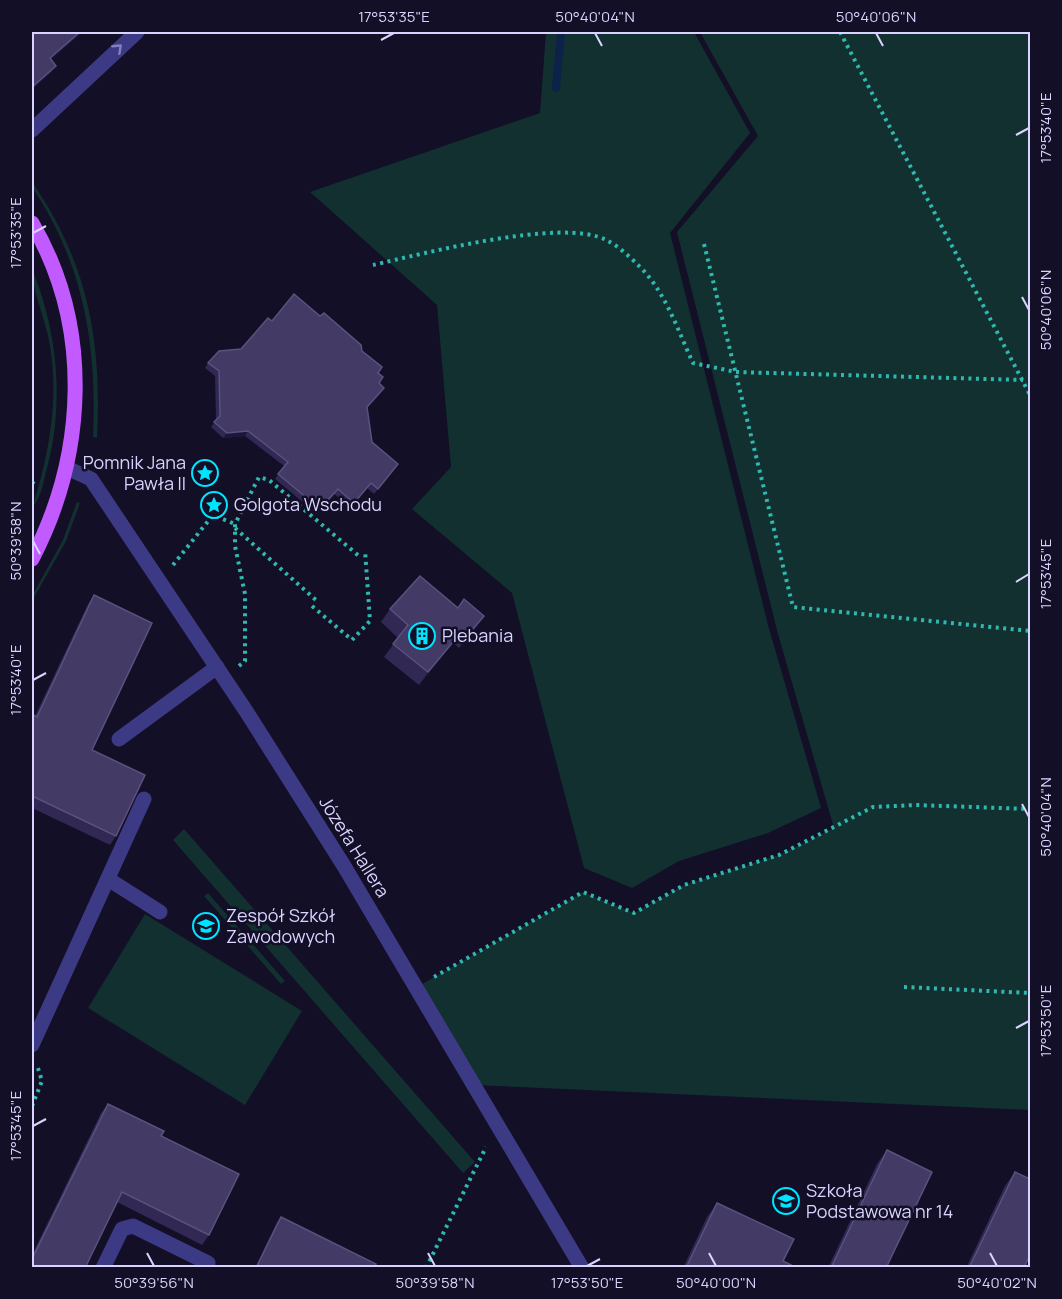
<svg xmlns="http://www.w3.org/2000/svg" width="1062" height="1299" font-family="Manrope,sans-serif">
  <rect width="100%" height="100%" fill="#130f26"/>
  <!-- green -->
  <g fill="#12302f">
    <path d="M546,32H694L750,133L670,233L768,625L821,808L768,833L679,861L632,888L584,868L512,593L412,509L451,467L437,305L310,192L540,113Z"/>
    <path d="M700,32H1030V1110L474,1085L417,987L583,892L634,913L684,885L779,855L834,828L778,634L677,232L758,136Z"/>
    <path d="M32,182C88,263 102,341 97,438L93,437C97,346 84,264 32,187Z"/>
    <path d="M32,269C58,332 65,406 46,472C43,484 41,497 33,506C49,454 59,400 50,346C47,324 31,287 32,269Z"/>
    <path d="M77,502L80,503L66,541L32,601V596L63,540Z"/>
    <path d="M184,829L475,1162L463,1173L173,840Z"/>
    <path d="M208,893L285,981L281,984L204,896Z"/>
    <path d="M145,914L302,1011L245,1105L88,1008Z"/>
  </g>
  <g fill="none" stroke-linecap="round" stroke-linejoin="round">
    <!-- stream -->
    <path stroke="#0c2248" stroke-width="8" d="M556,88L561,32"/>
    <!-- path -->
    <g stroke="#2fb8b0" stroke-width="4" stroke-dasharray="3 4.5" stroke-linecap="butt">
      <path d="M840,32L1030,395"/>
      <path d="M704,244L793,607L1030,631"/>
      <path d="M373,265C422,254 563,217 606,240C617,245 629,256 638,265C665,290 678,331 693,363L736,372L1023,380"/>
      <path d="M32,482L37,487"/>
      <path d="M235,528L317,601"/>
      <path d="M173,565L213,515L235,524"/>
      <path d="M312,606L352,640L370,621L365,550"/>
      <path d="M239,666L245,661V594L235,546V524L259,477L269,480L359,556"/>
      <path d="M434,977L583,892L634,913L684,885L779,855L873,807L916,805L1030,809"/>
      <path d="M904,987L1030,993"/>
      <path d="M32,1106L42,1081L37,1065"/>
      <path d="M426,1268L486,1147"/>
    </g>
    <!-- minor -->
    <g stroke="#3d3a85" stroke-width="15">
      <path d="M32,130L137,32"/>
      <path d="M67,468L91,479L246,711L344,866L582,1268"/>
      <path d="M119,739L217,667"/>
      <path d="M108,879L160,912"/>
      <path d="M32,1045L144,799"/>
      <path d="M103,1268L122,1229L133,1226L208,1263L206,1268"/>
    </g>
    <!-- major -->
    <path stroke="#c25bff" stroke-width="15" d="M32,223C93,327 86,455 32,559"/>
  </g>
  <!-- wall -->
  <g fill="#312854">
    <path d="M272,321L362,351L378,373L379,383L384,388L367,408L372,442L398,464L374,494L367,488L351,508L334,494L317,514L275,479L284,466L245,436L223,438L211,427L216,420L215,376L205,368L208,363L241,349Z"/>
    <path d="M94,595L92,750L116,836L110,845L32,808V714L35,716L88,604Z"/>
    <path d="M458,608L484,616L475,629L459,648L453,643L419,685L384,657L398,638L381,622L390,609Z"/>
    <path d="M108,1104L161,1136L209,1235L202,1245L117,1202L32,1268V1255L101,1113Z"/>
    <path d="M887,1150L886,1268H828L877,1164Z"/>
    <path d="M1015,1172L1024,1268H966L1005,1186Z"/>
    <path d="M717,1203L783,1261L797,1268H683L707,1217Z"/>
    <path d="M281,1217L374,1268H255L277,1222Z"/>
  </g>
  <!-- shaded-wall -->
  <g fill="#1d163a">
    <path d="M80,32H83L44,66L50,58Z"/>
    <path d="M56,66L51,73L32,90V87Z"/>
    <path d="M248,431L245,436L223,438L227,433Z"/>
    <path d="M484,616L475,629L459,648L468,635Z"/>
    <path d="M463,630L453,643L419,685L428,672Z"/>
  </g>
  <!-- building -->
  <g fill="#433a66" stroke="#5a527e" stroke-width="1.5">
    <path d="M32,32H80L50,58L56,66L32,87Z"/>
    <path d="M294,294L320,316L324,313L361,345L362,351L382,367L378,373L383,377L379,383L384,388L367,407L372,442L398,464L378,489L371,483L354,503L338,489L320,509L278,474L288,462L248,431L227,433L214,422L220,416L219,371L208,363L219,351L241,349L268,318L272,321Z"/>
    <path d="M420,576L458,608L464,599L484,616L468,635L463,630L428,672L393,644L408,625L390,609Z"/>
    <path d="M94,595L152,623L92,750L145,775L116,836L32,796V714L37,717Z"/>
    <path d="M108,1104L164,1131L161,1136L239,1174L209,1235L122,1192L85,1268H32V1259Z"/>
    <path d="M887,1150L932,1172L886,1268H831Z"/>
    <path d="M1015,1172L1030,1179V1254L1024,1268H969Z"/>
    <path d="M717,1203L794,1239L783,1261L797,1268H686Z"/>
    <path d="M281,1217L376,1264L374,1268H256Z"/>
  </g>
  <!-- one-way arrows -->
  <defs><path id="oneway-chevron" d="M-2-3.5L2.5 0L-2 3.5" fill="none" stroke-width="1.6" stroke-linecap="round" stroke-linejoin="round" transform="scale(1.5)"/></defs>
  <use stroke="#837fbc" href="#oneway-chevron" transform="translate(118 48) rotate(-43)"/>
  <!-- ticks -->
  <path fill="none" stroke="#d9d4ff" stroke-width="2" d="M595,33L602,46M876,33L883,46M381,40L394,33M1016,135L1029,128M33,233L46,226M1022,297L1029,310M33,541L40,554M1016,582L1029,574M33,680L46,673M1022,804L1029,817M1016,1028L1029,1021M33,1126L46,1119M147,1253L154,1266M428,1253L435,1266M709,1253L716,1266M990,1253L997,1266M587,1266L600,1259"/>
  <!-- icons -->
  <defs>
    <symbol id="sight-ring" viewBox="-11 -11 22 22"><circle r="9.5" fill="#130f26" stroke="#00e5ff" stroke-width="1.5"/><path d="M0-6L1.8-2.2L6-1.7L2.9 1.2L3.7 5.4L0 3.3L-3.7 5.4L-2.9 1.2L-6-1.7L-1.8-2.2Z" fill="#00e5ff"/></symbol>
    <symbol id="building-ring" viewBox="-11 -11 22 22"><circle r="9.5" fill="#130f26" stroke="#00e5ff" stroke-width="1.5"/><path d="M-4-6H4V6H1V3H-1V6H-4ZM-2.5-4.3h1.7v1.8h-1.7ZM.8-4.3h1.7v1.8H.8ZM-2.5-1h1.7V.8h-1.7ZM.8-1h1.7V.8H.8Z" fill="#00e5ff"/></symbol>
    <symbol id="school-ring" viewBox="-11 -11 22 22"><circle r="9.5" fill="#130f26" stroke="#00e5ff" stroke-width="1.5"/><path d="M0-5L7-2L0 1L-7-2ZM-4 1L0 2.5L4 1V4Q0 6-4 4Z" fill="#00e5ff"/></symbol>
  </defs>
  <g fill-rule="evenodd">
    <use href="#sight-ring" x="190" y="458" width="30" height="30"/>
    <use href="#sight-ring" x="199" y="490" width="30" height="30"/>
    <use href="#building-ring" x="407" y="621" width="30" height="30"/>
    <use href="#school-ring" x="191" y="911" width="30" height="30"/>
    <use href="#school-ring" x="771" y="1186" width="30" height="30"/>
  </g>
  <g text-anchor="middle" stroke-width="5" stroke-linejoin="round" paint-order="stroke">
    <!-- poi labels -->
    <g font-size="18" fill="#d9d4ff" stroke="#130f26" text-anchor="start">
      <text x="186" y="469" text-anchor="end">Pomnik Jana<tspan x="186" dy="21">Pawła II</tspan></text>
      <text x="234" y="511">Golgota Wschodu</text>
      <text x="442" y="642">Plebania</text>
      <text x="226" y="922">Zespół Szkół<tspan x="226" dy="21">Zawodowych</tspan></text>
      <text x="806" y="1197">Szkoła<tspan x="806" dy="21">Podstawowa nr 14</tspan></text>
    </g>
    <!-- street labels -->
    <g font-size="18" fill="#d9d4ff" stroke="#130f26">
      <text transform="translate(354 847) rotate(58)" y="6">Józefa Hallera</text>
    </g>
  </g>
  <!-- border -->
  <rect width="1062" height="1299" fill="none" stroke="#130f26" stroke-width="66"/>
  <rect x="33" y="33" width="996" height="1233" fill="none" stroke="#d9d4ff" stroke-width="2"/>
  <g font-size="15" text-anchor="middle" fill="#d9d4ff">
    <text x="394" y="22">17°53'35"E</text>
    <text x="595" y="22">50°40'04"N</text>
    <text x="876" y="22">50°40'06"N</text>
    <text transform="translate(1046 128) rotate(-90)" y="5">17°53'40"E</text>
    <text transform="translate(16 233) rotate(-90)" y="5">17°53'35"E</text>
    <text transform="translate(1046 310) rotate(-90)" y="5">50°40'06"N</text>
    <text transform="translate(16 541) rotate(-90)" y="5">50°39'58"N</text>
    <text transform="translate(1046 574) rotate(-90)" y="5">17°53'45"E</text>
    <text transform="translate(16 680) rotate(-90)" y="5">17°53'40"E</text>
    <text transform="translate(1046 817) rotate(-90)" y="5">50°40'04"N</text>
    <text transform="translate(1046 1021) rotate(-90)" y="5">17°53'50"E</text>
    <text transform="translate(16 1126) rotate(-90)" y="5">17°53'45"E</text>
    <text x="154" y="1288">50°39'56"N</text>
    <text x="435" y="1288">50°39'58"N</text>
    <text x="587" y="1288">17°53'50"E</text>
    <text x="716" y="1288">50°40'00"N</text>
    <text x="997" y="1288">50°40'02"N</text>
  </g>
</svg>
